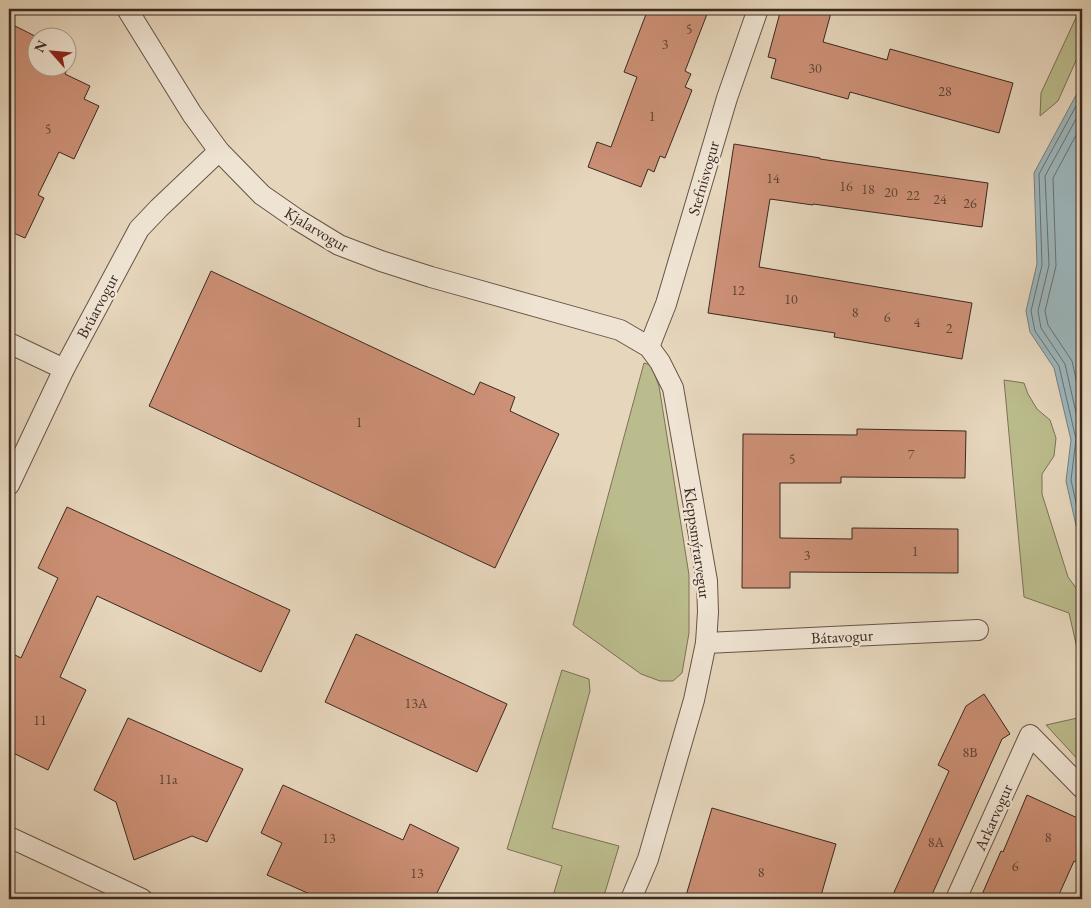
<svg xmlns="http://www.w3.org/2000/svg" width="1091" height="908" font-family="'EB Garamond',serif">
  <rect width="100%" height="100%" fill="#e6d6bc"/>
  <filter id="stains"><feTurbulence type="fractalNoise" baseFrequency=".004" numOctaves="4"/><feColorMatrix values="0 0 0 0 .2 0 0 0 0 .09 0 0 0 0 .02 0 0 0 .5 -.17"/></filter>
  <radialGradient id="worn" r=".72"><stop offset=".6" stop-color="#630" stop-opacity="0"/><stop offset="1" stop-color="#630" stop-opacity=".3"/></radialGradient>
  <!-- green -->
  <g fill="#bbbc8d" stroke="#7b7256">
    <path d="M1080,9H1082V49L1078,56L1058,101L1040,116L1041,93Z"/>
    <path d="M644,363L651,365L659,386L689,575V633L682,673L673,681H660L641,674L573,625Z"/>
    <path d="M1004,380L1024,383L1028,394L1037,409L1050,420L1056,438L1054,456L1042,474V494L1068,577L1082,596V670L1069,613L1024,597Z"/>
    <path d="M562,670L589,679L590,691L552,828L619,846L603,899H552L562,866L507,849Z"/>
    <path d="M1082,717V764L1046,725Z"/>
  </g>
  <!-- water -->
  <path fill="#9cb6bc" stroke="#757e7e" d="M1082,84V552L1066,481L1071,440L1054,368L1030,332L1026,311L1037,264L1034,173Z"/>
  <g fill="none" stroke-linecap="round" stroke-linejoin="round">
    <!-- shore -->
    <g stroke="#6c706e" stroke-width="1">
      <path d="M1082,95L1039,174L1042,265L1031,311L1035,331L1059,366L1076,439L1071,480L1082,530"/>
      <path d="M1082,108L1045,176L1049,265L1038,311L1041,328L1065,364L1082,439"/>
      <path d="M1082,124L1053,178L1056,266L1045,311L1048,325L1072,361L1082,406"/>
      <path d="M1082,441L1077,480L1082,502"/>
    </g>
  </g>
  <!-- building -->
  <g fill="#cc9076" stroke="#3b2920">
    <path d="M648,9H709L685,71L691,74L685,87L692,90L665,158L660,156L654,172L648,169L641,187L588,167L597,142L611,147L637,77L624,72Z"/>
    <path d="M781,9H832L823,42L887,60L890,49L1013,83L999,133L850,92L848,99L771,78L776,59L768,57Z"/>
    <path d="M9,23L39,38H38V68H68V51L74,54L65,74L90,86L84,99L99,106L74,159L59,152L38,195L44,198L25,238L9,231Z"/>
    <path d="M734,144L820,158V159L988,183L982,227L813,204V205L770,199L759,267L972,303L962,359L834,337L835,333L708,313Z"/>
    <path d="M211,271L474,395L480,382L515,397L510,411L559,434L495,568L149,406Z"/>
    <path d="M857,429L966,431L965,478L841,477V483H780V538L852,539V528L958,529V573L790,572V588H742L743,434L857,435Z"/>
    <path d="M67,507L290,610L261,672L97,596L60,677L86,690L48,770L9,751V652L21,658L58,578L38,568Z"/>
    <path d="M356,634L507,704L477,772L325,702Z"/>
    <path d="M984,694L1010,734L1002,739L930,899H891L949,771L938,765L966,706Z"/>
    <path d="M128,718L243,769L207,842L192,836L134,860L116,802L94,790Z"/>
    <path d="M283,785L403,840L410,824L459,848L434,899H321L267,875L282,843L261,833Z"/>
    <path d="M1027,795L1082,820V864L1074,861L1057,899H980L1001,851L1003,852Z"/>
    <path d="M712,808L836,844L820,899H685Z"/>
  </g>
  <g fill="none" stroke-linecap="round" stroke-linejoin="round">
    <defs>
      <g id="minor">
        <path d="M127,9L192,114L219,151L262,195L298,220L339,245L381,261L431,277L620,330L649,347L660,362L673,388L707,581L708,612L706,643L694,700L648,859L631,899"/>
        <path d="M9,343L64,369"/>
        <path d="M649,347L666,304L727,98L758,9"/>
        <path d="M9,485L64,369L139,229L159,208L219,151"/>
        <path d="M706,643L978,630"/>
        <path d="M9,837L142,899"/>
        <path d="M956,899L1030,735L1082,788"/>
      </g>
    </defs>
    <!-- minor casing -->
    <use href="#minor" stroke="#665447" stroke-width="22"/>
    <!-- minor -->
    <use href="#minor" stroke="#efe4d3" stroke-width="20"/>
  </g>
  <g text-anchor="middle" stroke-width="4.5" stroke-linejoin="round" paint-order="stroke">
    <!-- number labels -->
    <g font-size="14" fill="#5f4336">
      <text x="689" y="34">5</text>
      <text x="665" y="49">3</text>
      <text x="815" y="73">30</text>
      <text x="945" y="96">28</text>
      <text x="652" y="121">1</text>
      <text x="48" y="134">5</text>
      <text x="773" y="183">14</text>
      <text x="846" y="191">16</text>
      <text x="868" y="194">18</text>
      <text x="891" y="197">20</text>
      <text x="913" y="200">22</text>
      <text x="940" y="204">24</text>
      <text x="970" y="208">26</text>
      <text x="738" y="295">12</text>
      <text x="791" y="304">10</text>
      <text x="855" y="317">8</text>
      <text x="887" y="322">6</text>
      <text x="917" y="327">4</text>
      <text x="949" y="333">2</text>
      <text x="359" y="427">1</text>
      <text x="911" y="459">7</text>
      <text x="792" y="464">5</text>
      <text x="915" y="556">1</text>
      <text x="807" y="560">3</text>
      <text x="416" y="708">13A</text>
      <text x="40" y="725">11</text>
      <text x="970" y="757">8B</text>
      <text x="168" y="784">11a</text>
      <text x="1048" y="842">8</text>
      <text x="329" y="843">13</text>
      <text x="936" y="847">8A</text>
      <text x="1015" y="871">6</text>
      <text x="761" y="877">8</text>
      <text x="417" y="878">13</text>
    </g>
    <!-- street labels -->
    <g font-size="16" fill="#3b2920" stroke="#efe4d3">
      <text transform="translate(703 178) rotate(-74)" y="6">Stefnisvogur</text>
      <text transform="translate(317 229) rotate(31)" y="6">Kjalarvogur</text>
      <text transform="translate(97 306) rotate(-62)" y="6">Brúarvogur</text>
      <text transform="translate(698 543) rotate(82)" y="6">Kleppsmýrarvegur</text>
      <text transform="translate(842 636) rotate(-3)" y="6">Bátavogur</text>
      <text transform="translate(993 817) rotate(-66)" y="6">Arkarvogur</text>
    </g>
  </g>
  <!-- margin -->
  <rect width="1091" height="908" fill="none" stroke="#e6d6bc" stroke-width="30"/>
  <rect x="10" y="10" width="1071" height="888" fill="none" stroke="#3b2920" stroke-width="2.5"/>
  <rect x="15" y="15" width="1061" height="878" fill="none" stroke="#3b2920"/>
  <!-- north arrow -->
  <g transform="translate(52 52) rotate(297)"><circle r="24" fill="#efe4d3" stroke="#a7998b"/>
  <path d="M0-4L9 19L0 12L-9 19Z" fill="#8f2418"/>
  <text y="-8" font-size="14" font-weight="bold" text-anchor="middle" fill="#3b2920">N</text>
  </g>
  <rect width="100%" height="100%" filter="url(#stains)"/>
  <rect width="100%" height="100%" fill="url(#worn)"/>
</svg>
